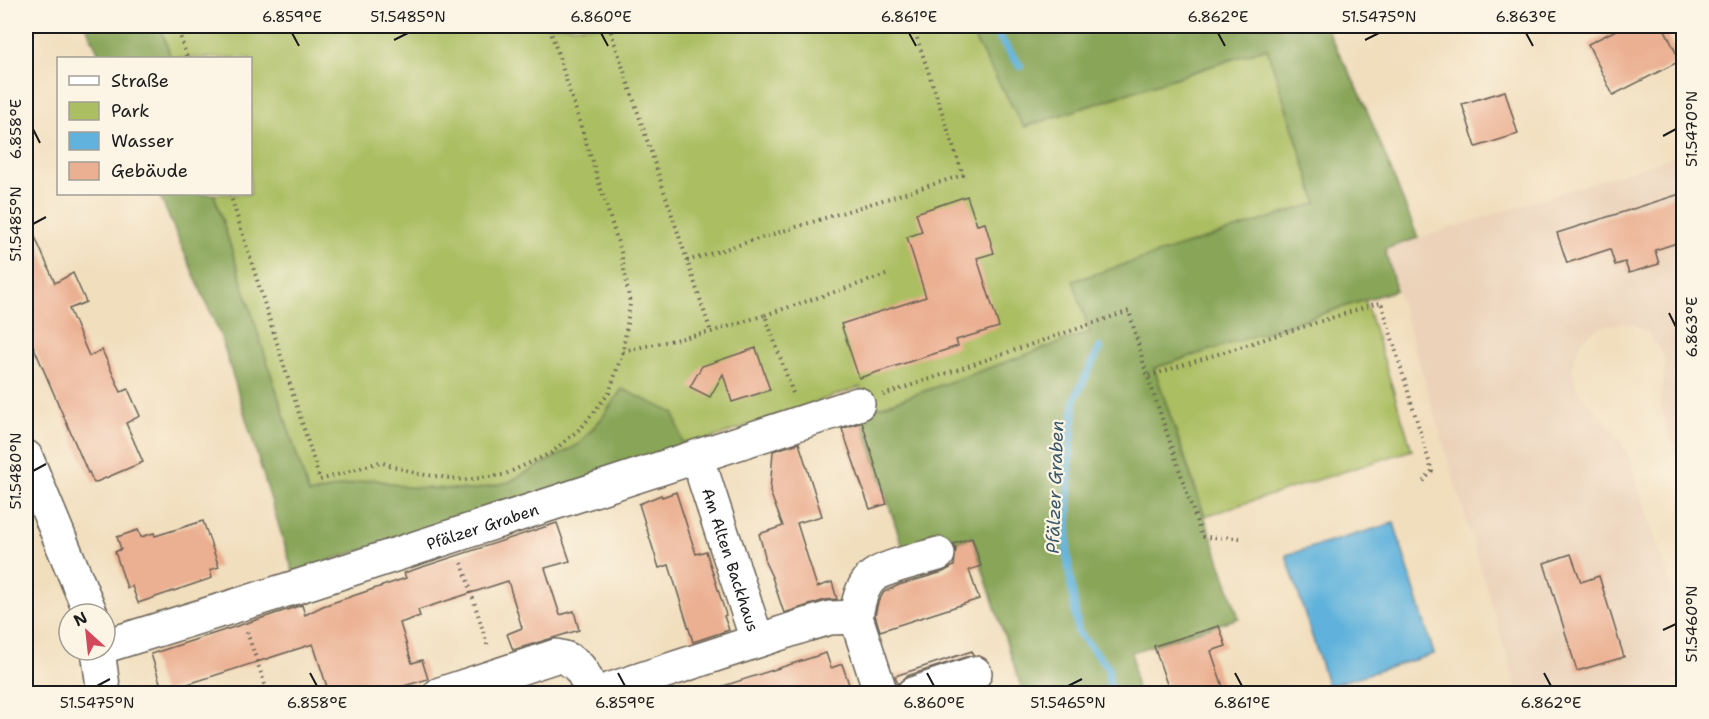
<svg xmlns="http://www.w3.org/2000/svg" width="1709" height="719" font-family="'Shantell Sans',sans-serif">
  <rect width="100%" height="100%" fill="#fcf5e5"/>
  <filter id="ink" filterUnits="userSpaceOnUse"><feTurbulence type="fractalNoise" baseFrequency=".0167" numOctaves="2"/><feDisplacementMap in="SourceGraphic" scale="12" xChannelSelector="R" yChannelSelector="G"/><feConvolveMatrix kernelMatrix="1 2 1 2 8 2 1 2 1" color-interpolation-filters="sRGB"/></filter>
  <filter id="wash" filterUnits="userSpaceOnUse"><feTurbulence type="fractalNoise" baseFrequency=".008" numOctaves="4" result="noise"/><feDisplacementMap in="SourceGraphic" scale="24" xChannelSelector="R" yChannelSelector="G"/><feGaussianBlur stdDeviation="1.35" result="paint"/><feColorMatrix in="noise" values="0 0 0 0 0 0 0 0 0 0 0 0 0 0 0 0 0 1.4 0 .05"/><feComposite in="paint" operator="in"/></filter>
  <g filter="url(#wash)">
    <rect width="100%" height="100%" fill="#f1debd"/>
    <!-- built -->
    <path fill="#ebd2b9" d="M1683,154V481L1661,411L1660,401L1665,365L1662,354L1648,333L1635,325L1621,323L1598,328L1588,335L1580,344L1574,359L1573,370L1576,386L1583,397L1613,429L1627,452L1683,622V679L1640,693H1518L1385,249Z"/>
    <!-- green -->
    <g fill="#abbe62" stroke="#646d3f" stroke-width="1.5">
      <path d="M160,26H967L1024,127L1267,48L1317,203L1074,281L1090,332L869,411L860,387L684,448L622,389L602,418L578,445L509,482L473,490L405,487L373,479L309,494L214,194H250V58H171Z"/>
      <path d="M1365,300L1412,450L1205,516L1154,368Z"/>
    </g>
    <!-- forest -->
    <g fill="#88a558" stroke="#52603a" stroke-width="1.5">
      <path d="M86,26H160L171,58H101Z"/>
      <path d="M967,26H1325L1361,95L1418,238L1385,249L1396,290L1154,368L1239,618L1132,652L1137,693H1023L972,537L906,558L860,414L1090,332L1073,281L1317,203L1267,48L1024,127Z"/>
      <path d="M159,194H214L309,494L373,479L405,487L473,490L509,482L578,445L602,418L622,389L674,413L684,448L293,572L221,337Z"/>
    </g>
    <!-- water -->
    <path fill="#61b2dc" stroke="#3e677c" stroke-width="1.5" d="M1394,523L1434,654L1328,686L1286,555Z"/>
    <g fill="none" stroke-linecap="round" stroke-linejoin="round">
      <!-- stream -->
      <g stroke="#61b2dc" stroke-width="8">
        <path d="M991,26L1020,66"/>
        <path d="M1100,348L1075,398L1069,467L1067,554L1078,632L1108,667L1110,694"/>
      </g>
    </g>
    <g id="blocks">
      <!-- building -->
      <g fill="#ebaf91">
        <path d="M1624,26H1663L1680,61L1613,95L1588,44Z"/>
        <path d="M1505,91L1518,134L1476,147L1462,104Z"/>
        <path d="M1683,193V241L1655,250L1659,264L1629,273L1625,262L1615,265L1610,249L1567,263L1557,233Z"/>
        <path d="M967,196L977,225L985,223L994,253L977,258L999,327L956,340L958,346L859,378L841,324L926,297L907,237L922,232L916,213Z"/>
        <path d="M26,216L55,283L73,273L86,302L69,309L89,356L102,350L121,392L128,389L140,416L126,423L143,462L94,483L89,472L88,473L26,329Z"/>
        <path d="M756,348L770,390L732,402L723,374L710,397L690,387L702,366Z"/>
        <path d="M862,422L887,504L870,509L842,429Z"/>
        <path d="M799,443L822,516L797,523L817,587L832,582L837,599L825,600L784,613L772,577L765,562V556L759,534L783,526L770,492L773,451Z"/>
        <path d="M676,492L696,554L706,551L726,615L724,616L729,630L693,642L669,565L659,568L639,504L661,495L662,497Z"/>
        <path d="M203,521L219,567L210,570L212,578L138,603L132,586L127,588L115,552L121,549L117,537L138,530L141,537L154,533L155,536Z"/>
        <path d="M557,523L570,561L545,568L560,615L574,611L579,630L513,650L507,634L522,628L508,581L418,610L420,616L400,623L412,663L422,660L428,679L380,693H329L313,644L163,692L151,654L302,605L305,615L323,606L406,578L404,573Z"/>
        <path d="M972,538L981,566L969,570L979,599L880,631L875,615L878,602L884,592L899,585L943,572L954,566L956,549L953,544Z"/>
        <path d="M1571,554L1581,582L1599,576L1624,657L1577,671L1544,563Z"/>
        <path d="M1219,626L1226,646L1211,651L1225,693H1170L1154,646Z"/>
        <path d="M972,651L973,655L907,676L898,684L895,676Z"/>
        <path d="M826,653L831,668L842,664L850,687L830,693H714V689Z"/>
      </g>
    </g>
  </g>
  <g filter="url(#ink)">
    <use href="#blocks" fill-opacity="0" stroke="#676054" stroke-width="1.5"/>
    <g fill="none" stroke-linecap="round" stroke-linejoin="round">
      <defs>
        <g id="minor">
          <path d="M26,457L91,614"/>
          <path id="s1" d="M704,478L757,640"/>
          <path d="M856,617C858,603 861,588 871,578C882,567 922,559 938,554"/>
          <path id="s2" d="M105,646L296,587L858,404"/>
          <path d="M98,650L104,694"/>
          <path d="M440,694L556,656C578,659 586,674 591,694"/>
          <path d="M596,694L806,625L830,618L856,617L881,694"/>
          <path d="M913,694L975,673"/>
        </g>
      </defs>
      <!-- minor casing -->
      <use href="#minor" stroke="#676054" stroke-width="36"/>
      <!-- path -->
      <g stroke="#676054" stroke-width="4" stroke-dasharray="1.5 4.5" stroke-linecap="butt">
        <path d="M177,26L187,58"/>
        <path d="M609,26L711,332"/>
        <path d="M230,194L320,480L380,462L419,474L465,480L503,475L551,453L582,427L609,393L623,351L630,304L621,252L549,26"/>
        <path d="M687,261L963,175L913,26"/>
        <path d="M765,315L889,274"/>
        <path d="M623,351L711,332L765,315L794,396"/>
        <path d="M1149,376L1381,302L1432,471L1422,483"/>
        <path d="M883,395L1129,311L1144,365L1202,537L1244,538"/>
        <path d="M462,563L488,647"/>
        <path d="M247,632L268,694"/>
      </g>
      <!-- minor -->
      <use href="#minor" stroke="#fff" stroke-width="33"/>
    </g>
  </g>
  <!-- ticks -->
  <path fill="none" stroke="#1c1c1c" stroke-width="2" d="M292,33L299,46M601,33L608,46M909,33L916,46M1218,33L1225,46M1526,33L1533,46M394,40L408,33M1365,40L1379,33M33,129L40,143M1663,136L1676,129M33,224L46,217M1669,313L1676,327M33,471L46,464M1663,630L1676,624M310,673L317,686M618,673L625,686M927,673L934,686M1235,673L1242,686M1544,673L1551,686M97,686L110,679M1068,686L1082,679"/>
  <g text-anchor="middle" stroke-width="4.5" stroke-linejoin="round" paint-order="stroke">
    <!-- street labels -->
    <g font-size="16" fill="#1c1c1c" stroke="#fcf5e5">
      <text dy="6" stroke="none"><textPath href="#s2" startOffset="396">Pfälzer Graben</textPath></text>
      <text dy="6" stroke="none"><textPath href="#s1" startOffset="86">Am Alten Backhaus</textPath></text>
    </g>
    <!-- water labels -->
    <g font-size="18" font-style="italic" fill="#385869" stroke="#fcf5e5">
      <text transform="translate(1055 487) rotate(-88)" y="6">Pfälzer Graben</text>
    </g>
  </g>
  <!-- margin -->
  <rect width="1709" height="719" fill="none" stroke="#fcf5e5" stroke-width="66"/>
  <!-- legend -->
  <rect x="57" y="57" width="195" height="138" fill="#fcf5e5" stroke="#a29e95" stroke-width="1.5"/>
  <rect x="69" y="76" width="30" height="9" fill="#ffffff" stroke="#a29e95" stroke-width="1.5"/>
  <text x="111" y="87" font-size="18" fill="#1c1c1c">Straße</text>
  <rect x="69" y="102" width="30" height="18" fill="#abbe62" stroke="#a29e95" stroke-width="1.5"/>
  <text x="111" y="117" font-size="18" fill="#1c1c1c">Park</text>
  <rect x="69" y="132" width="30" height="18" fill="#61b2dc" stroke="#a29e95" stroke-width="1.5"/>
  <text x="111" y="147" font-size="18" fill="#1c1c1c">Wasser</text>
  <rect x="69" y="162" width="30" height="18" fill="#ebaf91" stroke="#a29e95" stroke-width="1.5"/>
  <text x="111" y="177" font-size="18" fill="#1c1c1c">Gebäude</text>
  <!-- north arrow -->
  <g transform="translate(87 632) rotate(333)"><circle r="28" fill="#fcf5e5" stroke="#a29e95" stroke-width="1.5"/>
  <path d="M0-4.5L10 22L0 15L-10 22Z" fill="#d1495b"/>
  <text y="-9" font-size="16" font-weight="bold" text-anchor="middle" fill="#1c1c1c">N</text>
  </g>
  <rect x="33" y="33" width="1643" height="653" fill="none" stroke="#1c1c1c" stroke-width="2"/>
  <g font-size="15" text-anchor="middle" fill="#1c1c1c">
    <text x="292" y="22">6.859°E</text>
    <text x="408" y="22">51.5485°N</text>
    <text x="601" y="22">6.860°E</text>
    <text x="909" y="22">6.861°E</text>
    <text x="1218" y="22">6.862°E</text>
    <text x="1379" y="22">51.5475°N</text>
    <text x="1526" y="22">6.863°E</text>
    <text transform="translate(1692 129) rotate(-90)" y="5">51.5470°N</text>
    <text transform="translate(16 129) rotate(-90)" y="5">6.858°E</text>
    <text transform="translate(16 224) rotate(-90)" y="5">51.5485°N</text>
    <text transform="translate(1692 327) rotate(-90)" y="5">6.863°E</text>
    <text transform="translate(16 471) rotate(-90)" y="5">51.5480°N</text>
    <text transform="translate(1692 624) rotate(-90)" y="5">51.5460°N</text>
    <text x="97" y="708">51.5475°N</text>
    <text x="317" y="708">6.858°E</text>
    <text x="625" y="708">6.859°E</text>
    <text x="934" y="708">6.860°E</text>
    <text x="1068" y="708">51.5465°N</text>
    <text x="1242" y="708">6.861°E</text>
    <text x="1551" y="708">6.862°E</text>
  </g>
</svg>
